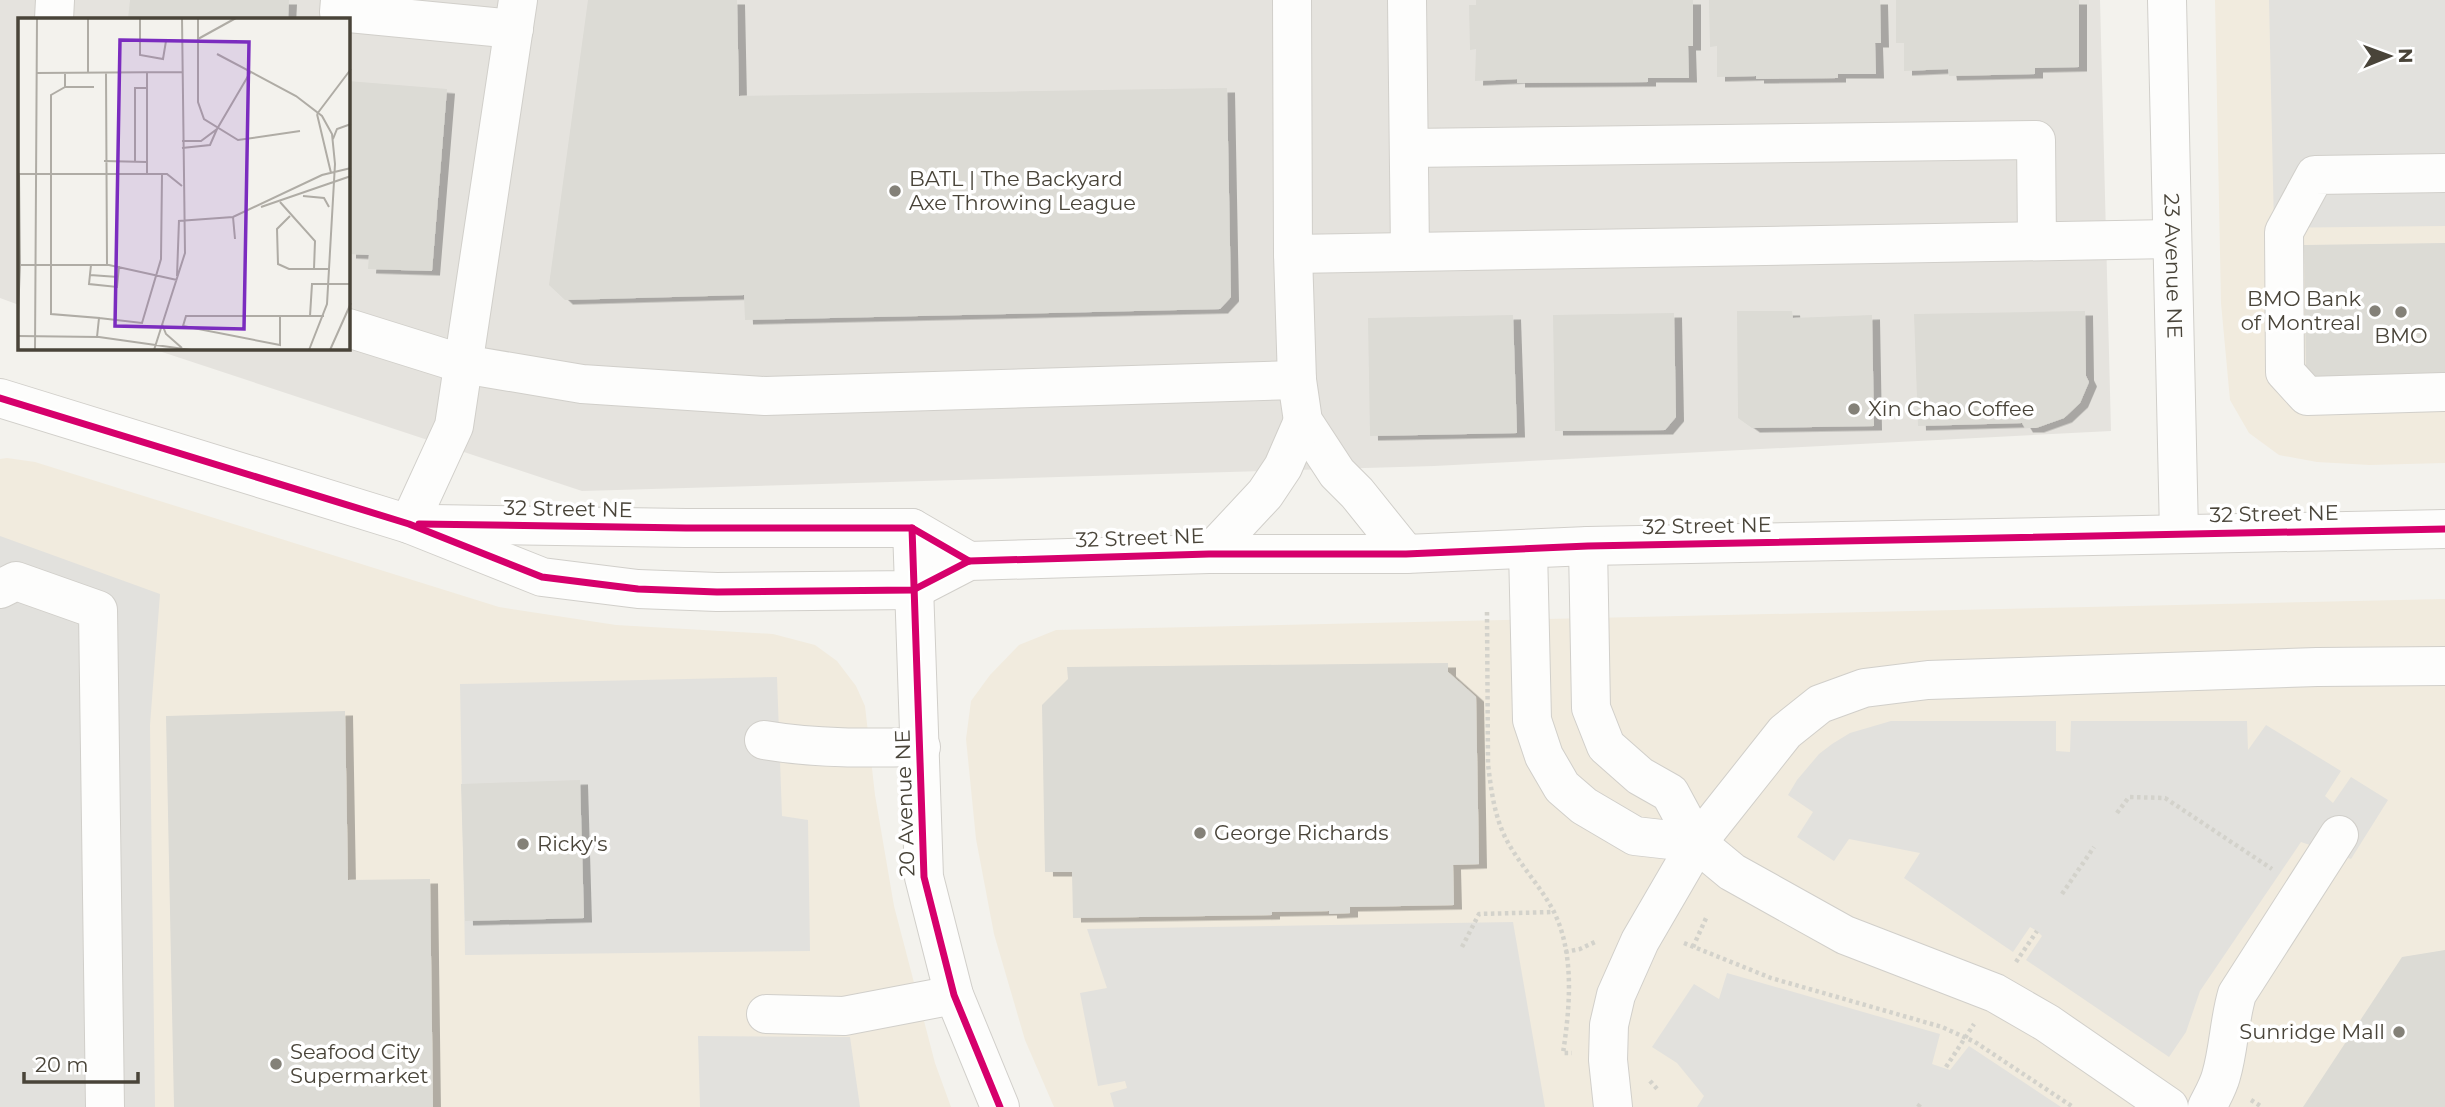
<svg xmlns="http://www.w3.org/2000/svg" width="2445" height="1107" font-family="Montserrat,sans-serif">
  <defs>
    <filter id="shadow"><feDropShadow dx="8" dy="4.5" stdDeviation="0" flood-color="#0004"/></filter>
  </defs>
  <rect width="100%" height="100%" fill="#f3f2ed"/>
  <!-- commercial -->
  <g fill="#f1ebde">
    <path d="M2215,0H2445V463L2370,465L2317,462L2279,455L2249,433L2230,400L2221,303Z"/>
    <path d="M7,458L35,462L499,607L616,625L773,634L815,645L837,661L856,686L865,706L875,795L894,906L935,1063L951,1107H0V459Z"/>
    <path d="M2445,599V1107H1054L1025,1040L994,934L976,839L966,739L971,701L990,675L1019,645L1056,630Z"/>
  </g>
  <!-- industrial -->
  <path fill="#e5e3de" d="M0,0H2100L2111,431L1434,466L582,491L150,348H348V19H19V305L0,298Z"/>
  <!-- parking -->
  <g fill="#e2e1dd">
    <path d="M2269,0H2445V226L2274,228Z"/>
    <path d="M0,536L160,594L150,725L155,1107H0Z"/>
    <path d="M777,677L782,816L808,820L810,951L465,955L460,684Z"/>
    <path d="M1891,721H2056V751L2070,752L2071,721H2247L2248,750L2266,725L2341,771L2325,796L2333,803L2351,777L2388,800L2351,859L2301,842L2200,991L2186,1032L2169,1057L2026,960L2042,936L2037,931L2030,927L2013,952L1904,878L1920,853L1849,839L1834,861L1797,837L1813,812L1788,795L1797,780L1819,754L1832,744L1850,733Z"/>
    <path d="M1513,922L1545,1107H1114L1110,1093L1127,1088L1125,1081L1098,1086L1080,993L1107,988L1087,929Z"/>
    <path d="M1727,973L1940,1034L1932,1064L1950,1070L1969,1046L2061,1107H1697L1704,1096L1677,1063L1652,1047L1694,984L1719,999Z"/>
    <path d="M698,1036L850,1037L860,1107H700Z"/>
  </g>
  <!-- building -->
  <g fill="#dcdbd5" filter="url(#shadow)">
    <path d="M130,0H289L288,19H128Z"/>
    <path d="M588,0H737L739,96L1227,88L1231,297L1220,309L745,320L744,295L565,300L549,285Z"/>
    <path d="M1476,0H1693V46H1688L1689,78H1648V82L1517,83V79L1475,81L1476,49L1470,50L1469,5H1476Z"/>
    <path d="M1709,0H1880L1881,43H1875L1876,74H1838V78L1756,79V76L1717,77V46L1710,47Z"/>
    <path d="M1896,0H2079V67L2035,68V74L1949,76L1948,69L1904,71V43H1896Z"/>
    <path d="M348,81L447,89L432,271L368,269L369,255L348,254Z"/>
    <path d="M2445,243V376L2306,379L2304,245Z"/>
    <path d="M1737,311H1792L1793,318L1872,315L1874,426L1752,428L1738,418Z"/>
    <path d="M2085,311L2086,376L2089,382L2080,403L2064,418L2036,428H2025L2022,423L1918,426L1914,314Z"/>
    <path d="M1674,313L1676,417L1665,430L1555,431L1553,315Z"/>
    <path d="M1513,315L1517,433L1370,436L1368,318Z"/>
    <path d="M1448,663V672L1476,697L1479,864L1453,865L1454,905L1350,907V913L1329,914V911L1272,912V915L1073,918L1072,872H1045L1042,705L1068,679L1067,667Z"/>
    <path d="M345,711L348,880L430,879L433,1107H174L166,716Z"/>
    <path d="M580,780L584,918L465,921L461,784Z"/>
    <path d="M2445,950V1107H2303L2402,957Z"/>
  </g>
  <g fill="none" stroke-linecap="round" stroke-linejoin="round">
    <defs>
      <g id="minor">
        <path d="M340,0L339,12L514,29"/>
        <path d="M1292,0L1293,254L1297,380L1303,421L1337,473L1357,493L1406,554"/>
        <path d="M1407,0L1410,252"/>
        <path id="s1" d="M2167,0L2179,533"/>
        <path d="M54,19L55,0"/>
        <path d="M1409,148L2036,140L2037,241"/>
        <path d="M1293,254L2172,239"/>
        <path d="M348,328L463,364L582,384L765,396L1297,380"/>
        <path d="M2443,392L2307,396L2285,372L2284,232L2315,175L2445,173"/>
        <path d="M0,398L409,524L542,577L638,589L717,592L913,590L969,561L1209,554H1406L1588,546L2445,529"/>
        <path d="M409,524L454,426L518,0"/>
        <path d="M432,524L686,528H912L969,561"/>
        <path d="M912,528L924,877L954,995L1000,1107"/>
        <path d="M1588,546L1591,708L1606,746L1640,776L1670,793L1697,843L1732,872L1845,935L1995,993L2047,1023L2169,1107"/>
        <path d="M1528,549L1532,720L1544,756L1562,787L1584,806L1635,836L1697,843"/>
        <path d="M1209,554L1265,494L1283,467L1303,421"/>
        <path d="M0,589L16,581L98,610L105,1107"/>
        <path d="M764,740C817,749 868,748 921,747"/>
        <path d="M766,1014L844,1016L954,995"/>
        <path d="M1613,1107L1608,1060L1609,1025L1616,995L1640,941L1697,843L1785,732L1820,704L1864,688L1928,680L2317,667L2445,666"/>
        <path d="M2207,1107C2212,1097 2218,1087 2221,1076C2229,1049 2229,1021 2237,994L2339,835"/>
      </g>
    </defs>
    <!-- minor casing -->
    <use href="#minor" stroke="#d1cfca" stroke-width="40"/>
    <!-- path -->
    <g stroke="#d3d2cb" stroke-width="4.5" stroke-dasharray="3.5 3.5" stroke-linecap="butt">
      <path d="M1487,612L1488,764C1491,789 1494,814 1505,837C1518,863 1539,884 1553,910C1575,953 1570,1007 1563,1053H1572"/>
      <path d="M2117,813L2129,797L2165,798L2272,869"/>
      <path d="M2062,894L2094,847"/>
      <path d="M1684,943L1771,978L1942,1027L1975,1042L2073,1107"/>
      <path d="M1462,947L1479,914L1553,912"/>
      <path d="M1693,947L1707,916"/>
      <path d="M1565,952L1580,949L1597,941"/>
      <path d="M2016,962L2037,931"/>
      <path d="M1946,1067L1974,1024"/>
      <path d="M1650,1081L1659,1091"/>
      <path d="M2251,1100L2262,1107"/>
      <path d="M1918,1107L1921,1103"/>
    </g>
    <!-- minor -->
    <use href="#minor" stroke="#fdfdfc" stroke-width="38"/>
    <defs>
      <g id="cycleway">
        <path d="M0,398L409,524L542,577L638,589L717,592L913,590L969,561L1209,554H1406L1588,546L2445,529"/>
        <path d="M419,524L686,528H912L969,561"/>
        <path d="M912,528L924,877L954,995L1000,1107"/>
      </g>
    </defs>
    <!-- cycleway casing -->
    <use href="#cycleway" stroke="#fff" stroke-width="11"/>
    <!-- cycleway -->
    <use href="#cycleway" stroke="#d6006c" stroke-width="7"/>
  </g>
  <!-- markers -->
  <g fill="#848178" stroke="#fff" stroke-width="2.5">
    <circle cx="895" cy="191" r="7"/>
    <circle cx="2375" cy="311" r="7"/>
    <circle cx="2401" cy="312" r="7"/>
    <circle cx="1854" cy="409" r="7"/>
    <circle cx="1200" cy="833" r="7"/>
    <circle cx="523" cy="844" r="7"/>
    <circle cx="2399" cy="1032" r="7"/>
    <circle cx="276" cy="1064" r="7"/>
  </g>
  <g text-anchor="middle" stroke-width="7" stroke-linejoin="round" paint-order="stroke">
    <!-- poi labels -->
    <g font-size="21" fill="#494439" stroke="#fff" text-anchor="start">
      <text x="909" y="186">BATL | The Backyard<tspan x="909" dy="24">Axe Throwing League</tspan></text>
      <text x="2361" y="306" text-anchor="end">BMO Bank<tspan x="2361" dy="24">of Montreal</tspan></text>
      <text x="2401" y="343" text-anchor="middle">BMO</text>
      <text x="1868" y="416">Xin Chao Coffee</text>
      <text x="1214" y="840">George Richards</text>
      <text x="537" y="851">Ricky's</text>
      <text x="2385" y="1039" text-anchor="end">Sunridge Mall</text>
      <text x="290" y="1059">Seafood City<tspan x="290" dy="24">Supermarket</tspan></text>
    </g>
    <!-- street labels -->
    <g font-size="21" fill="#494439" stroke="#fff">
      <text dy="7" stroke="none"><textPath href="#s1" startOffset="266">23 Avenue NE</textPath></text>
      <text transform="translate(568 509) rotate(1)" y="7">32 Street NE</text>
      <text transform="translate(2274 514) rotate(-1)" y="7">32 Street NE</text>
      <text transform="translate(1707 526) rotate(-1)" y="7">32 Street NE</text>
      <text transform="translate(1140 538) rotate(-2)" y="7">32 Street NE</text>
      <text transform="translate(905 803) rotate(-92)" y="7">20 Avenue NE</text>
    </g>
  </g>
  <!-- overview -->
  <g transform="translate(18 18)">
    <rect width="332" height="332" fill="#f3f2ed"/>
    <path fill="none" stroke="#afaca5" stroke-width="2" d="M70,0V54M122,0V37L145,41L148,23M180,0V84L186,101L220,122L282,113M180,21L218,0M199,36L278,78L304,98L314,116L317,146L309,286L291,332M88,54L89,247M18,55L164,54M47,55V69L33,77V296L81,300L79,319M47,69H76M299,96L313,155M299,96L333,51M315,121L319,111L333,106M164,123H183L199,111L233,53M164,130L192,127L199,111M86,143L129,144M117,143V70H129M129,157V54M285,178L306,180L311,189M262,184L297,223L296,251M243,189L333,158M272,198L259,211L260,246L271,251H311M215,199L217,221M160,203L215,199L304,157L333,150M2,247L1,156H149L164,168M73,247L71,266L99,269L101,248M72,257L100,259M159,258L161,202M0,296L2,247H91L159,262M262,298V327L165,308L168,298H306M292,298L294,266H333M81,300L124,305L143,241L144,157M144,306L148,316L164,330M0,318L81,319L173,332M17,332L19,0M136,332L167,235L164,0M312,332L333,285"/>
    <path fill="#7b2cbf" fill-opacity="0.15" stroke="#7b2cbf" stroke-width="3.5" d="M102,22L231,24L226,311L97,308Z"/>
    <rect width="332" height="332" fill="none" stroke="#494439" stroke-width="3.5"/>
  </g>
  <!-- north arrow -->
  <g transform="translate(2389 56) rotate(89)" stroke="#ffffff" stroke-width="5" paint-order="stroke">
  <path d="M0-5L12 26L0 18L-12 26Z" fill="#494439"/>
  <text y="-10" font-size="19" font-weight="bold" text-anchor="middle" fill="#494439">N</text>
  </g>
  <!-- scale -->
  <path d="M24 1072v10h114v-10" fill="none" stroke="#494439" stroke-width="3.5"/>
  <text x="35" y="1072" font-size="21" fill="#494439" stroke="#ffffff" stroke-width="5" paint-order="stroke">20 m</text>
</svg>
